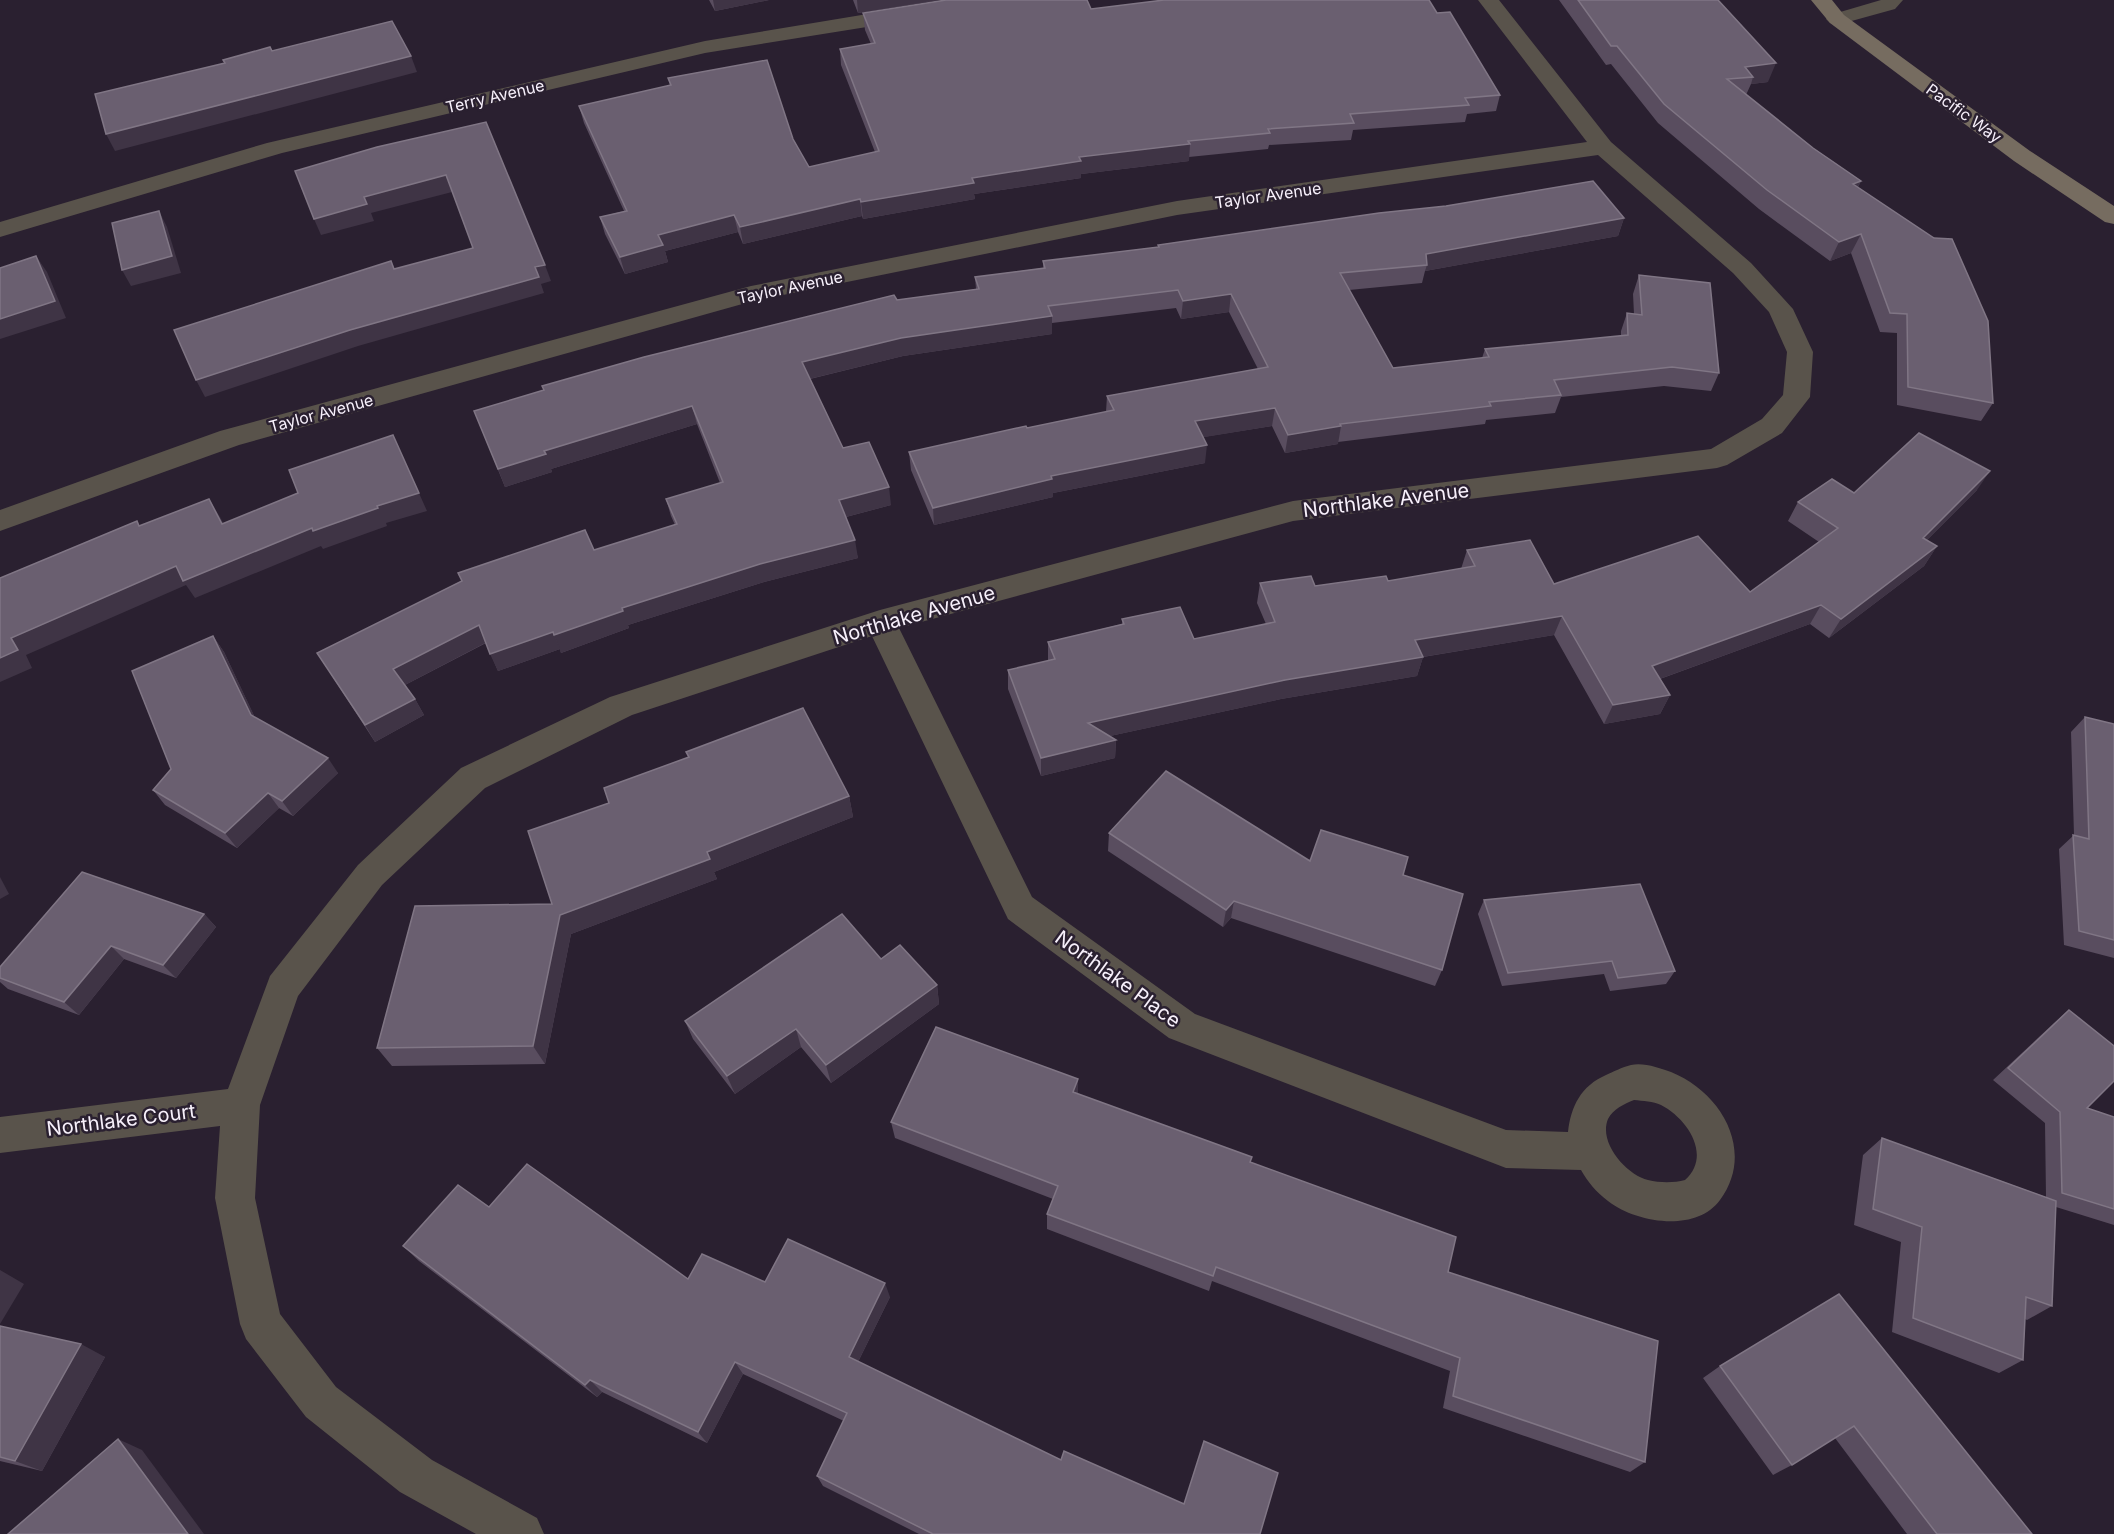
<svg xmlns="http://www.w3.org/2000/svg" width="2114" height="1534" font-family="Inter,sans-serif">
  <rect width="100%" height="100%" fill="#2a2030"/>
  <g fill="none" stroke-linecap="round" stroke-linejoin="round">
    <!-- minor -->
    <g fill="#59534b" fill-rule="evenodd">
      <path d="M952,0H1008L1005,4L998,6L705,53L282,153L0,237V222L267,143L705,41Z"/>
      <path d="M1478,0H1499L1611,142L1751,263L1793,309L1813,352L1810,397L1782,433L1727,465L1717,468L1293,521L899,628L1032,897L1195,1014L1506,1130L1568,1132C1571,1106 1581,1086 1606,1075C1613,1072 1622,1067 1631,1065C1643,1062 1660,1068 1671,1072C1721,1092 1756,1151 1720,1200C1696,1233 1636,1223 1608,1201C1596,1192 1588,1182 1581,1170L1506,1168L1169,1038L1008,919L872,636L632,715L485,788L382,885L298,996L260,1105L255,1198L280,1314L336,1387L432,1460L537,1518L544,1534H476L400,1492L306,1417L246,1339L240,1324L215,1198L220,1126L0,1153V1117L228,1089L270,976L358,865L461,768L610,697L880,610L1293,501L1711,449L1762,419L1783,395L1787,352L1769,312L1733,273L1598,155L1177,215L753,301L239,445L0,531V510L220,431L751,286L1177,201L1587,142ZM1634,1100C1643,1101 1653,1101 1661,1105C1688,1119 1712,1156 1685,1180C1674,1183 1660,1183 1648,1180C1627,1175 1598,1143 1608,1119C1613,1109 1624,1104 1634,1100Z"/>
    </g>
    <!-- tertiary -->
    <path fill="#59534b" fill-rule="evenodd" d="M1903,0L1895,9L1837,25L1830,23L1826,19L1830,15L1881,0Z"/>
    <!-- secondary -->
    <path fill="#766c60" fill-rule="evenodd" d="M1811,0H1832L1844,15L2030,151L2114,206V224L2105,222L2014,161L1830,23Z"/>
  </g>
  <!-- wall -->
  <g fill="#594d5f">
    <path d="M709,0H769L715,11Z"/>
    <path d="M853,0H938L858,13Z"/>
    <path d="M1559,0H1718L1768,82L1751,84L1746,95L1813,148L1861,181L1858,187L1993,403L1981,421L1897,405V333L1880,332L1851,253L1830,261L1759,209L1658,123L1611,64L1606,65Z"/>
    <path d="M1091,9L1437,13L1500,95L1496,111L1467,114L1465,122L1353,130L1351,140L1269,145L1268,149L1189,157V161L1081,174V178L974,194L975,199L863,219L862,216L743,244L738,232L665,251L668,262L625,274L605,234L600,217L624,211L584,123L579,106L670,86L668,78L793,139L809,167L875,152L841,65L840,49L871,44L865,30L863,13Z"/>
    <path d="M1624,218L1618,236L1425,271L1422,283L1349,290L1393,368L1482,358L1485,349L1621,336V331L1627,313L1634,314L1633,294L1639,275L1719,373L1711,391L1664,386L1561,397L1555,413L1486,420L1485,424L1338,442V444L1285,453L1272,426L1203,437L1205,463L1053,493V497L934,525L911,470L909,452L1106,412L1107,396L1258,369L1229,312L1181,319L1176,308L1052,323V334L903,356L810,379L843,448L891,505L846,517L858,558L764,582L628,625L629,628L561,653L560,649L498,671L486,643L405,685L415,699L424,715L375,742L317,653L594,550L675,525L671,516L666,499L720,483L697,424L551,469L552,472L505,487L474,411L897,300L976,289L975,277L1043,268V261L1158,247V245Z"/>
    <path d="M1977,490L1927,540L1937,546L1924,566L1829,638L1810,624L1660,679L1670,695L1660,714L1604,724L1554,635L1423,657L1417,676L1281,699L1110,736L1116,740L1115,758L1041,776L1008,689V670L1048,661V642L1122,624V619L1194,639L1266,624L1257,603L1260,583L1315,586L1388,581L1461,569L1467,550L1554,584L1750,592L1819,542L1788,521L1798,502L1854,493Z"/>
    <path d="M213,636L224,652L255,718L338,773L293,816L279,808L237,848L165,805L153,790L171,769Z"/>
    <path d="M2085,717L2114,724V958L2064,945L2059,849L2074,835L2071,732Z"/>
    <path d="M686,752L849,796L853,817L714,872L717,879L571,934L545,1064L392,1066L377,1048L552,904L609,803L688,757Z"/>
    <path d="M1109,833L1310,861L1403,875L1442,970L1435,986L1231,918L1223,927L1108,851Z"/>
    <path d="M1484,900L1675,971L1666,984L1610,991L1604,974L1502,986L1478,914Z"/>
    <path d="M204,914L216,927L176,978L124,959L79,1015L8,989L0,982V967Z"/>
    <path d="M881,959L937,985L939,1004L831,1083L801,1047L735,1094L693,1039L685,1021Z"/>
    <path d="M2069,1010L2087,1108L2114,1117V1225L2056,1207L2052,1306L2027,1320L2025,1319L2023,1360L1999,1373L1892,1332L1901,1242L1854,1225L1863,1155L1882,1138L2046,1197L2045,1123L1993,1080L2054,1023Z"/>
    <path d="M1078,1079V1094L1250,1162L1448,1272L1645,1462L1630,1472L1443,1408L1450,1371L1212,1281L1209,1291L1047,1229V1214L1053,1199L895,1138L891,1122Z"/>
    <path d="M489,1207L688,1279L765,1282L890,1297L858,1362L1061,1460L1184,1504L1260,1534H919L823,1486L817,1476L844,1421L743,1374L707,1443L602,1392L597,1397L419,1261L403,1246Z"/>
    <path d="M1839,1294L2032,1534H1907L1835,1438L1792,1465L1773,1475L1703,1378L1720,1366Z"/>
    <path d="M0,1326L105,1357L42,1471L0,1461Z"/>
  </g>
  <!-- shaded-wall -->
  <g fill="#3f3445">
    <path d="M713,0H769L715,11Z"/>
    <path d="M857,0H938L858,13Z"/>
    <path d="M411,56L417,72L115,151L106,134Z"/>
    <path d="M1776,63L1768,82L1751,84L1753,77L1745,67Z"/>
    <path d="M1190,144L1189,161L1081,174V178L974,194L975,199L863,219L861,202L972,178L1079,157Z"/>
    <path d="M446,175L452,192L371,213L374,221L321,235L314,219L364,197Z"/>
    <path d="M1861,181L1852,199L1853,184Z"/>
    <path d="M860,199L862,216L743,244L740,227Z"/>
    <path d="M159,211L167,227L181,273L131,286L122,270Z"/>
    <path d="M734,215L738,232L665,251L668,262L625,274L620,257L658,235Z"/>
    <path d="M1624,218L1618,236L1425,271L1427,265L1426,254Z"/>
    <path d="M1861,234L1851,253L1830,261L1839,242Z"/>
    <path d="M36,256L47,272L66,318L0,339V319Z"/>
    <path d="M545,265L551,281L541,284L544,293L358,346L205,397L196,380Z"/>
    <path d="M1231,294L1229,312L1181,319L1183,301Z"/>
    <path d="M1052,316V334L903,356L805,380L802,362L901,338Z"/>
    <path d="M692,406L697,424L551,469L552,472L505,487L498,469L544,451Z"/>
    <path d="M1275,408L1272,426L1193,439L1195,421Z"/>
    <path d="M1341,426L1338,444L1285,453L1288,435Z"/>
    <path d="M393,435L427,511L386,523L387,526L323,549L321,546L195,598L186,585L26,655L32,668L0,682V658L11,638L176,566L312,528L377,506Z"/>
    <path d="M1207,445L1205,463L1053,493V497L934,525L933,508L1051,476Z"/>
    <path d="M1990,471L1977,490L1910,557L1923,538Z"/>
    <path d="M889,487L891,505L842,518L839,500Z"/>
    <path d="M209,499L220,517L233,542L222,524Z"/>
    <path d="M855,540L858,558L764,582L628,625L629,628L561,653L554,635L622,608L760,564Z"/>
    <path d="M1937,546L1924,566L1829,638L1841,619Z"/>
    <path d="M1821,605L1810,624L1643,685L1652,666Z"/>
    <path d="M1562,616L1554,635L1410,659L1415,640Z"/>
    <path d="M479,625L487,642L403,686L393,669Z"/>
    <path d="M553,632L560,649L498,671L490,654Z"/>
    <path d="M213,636L224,652L261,730L251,715Z"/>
    <path d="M1423,657L1417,676L1281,699L1087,741L1088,723L1285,680Z"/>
    <path d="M1670,695L1660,714L1604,724L1613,705Z"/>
    <path d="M415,699L424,715L375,742L365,725Z"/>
    <path d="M1116,740L1115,758L1041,776V758Z"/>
    <path d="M328,758L338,773L293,816L282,801Z"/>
    <path d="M268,793L279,808L237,848L225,833Z"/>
    <path d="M849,796L853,817L714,872L717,879L571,934L545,1064L533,1046L560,915L707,852Z"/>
    <path d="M0,877L9,894L0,899Z"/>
    <path d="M1234,901L1231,918L1223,927L1226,910Z"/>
    <path d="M204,914L216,927L176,978L163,965Z"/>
    <path d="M111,946L124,959L79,1015L64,1002Z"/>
    <path d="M937,985L939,1004L831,1083L826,1065Z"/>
    <path d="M796,1029L801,1047L735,1094L727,1076Z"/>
    <path d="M1078,1079V1096L1073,1092Z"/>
    <path d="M0,1270L24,1284L0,1324Z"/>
    <path d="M885,1283L890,1297L854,1370L849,1357Z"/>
    <path d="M81,1344L105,1357L42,1471L15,1461Z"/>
    <path d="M735,1362L743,1374L707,1443L698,1432Z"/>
    <path d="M590,1380L602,1392L597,1397L585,1385Z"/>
    <path d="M118,1439L142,1450L204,1534H188Z"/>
  </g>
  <!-- building -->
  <g fill="#6a5f70" stroke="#807685" stroke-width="1.5">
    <path d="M946,0H1087L1091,9L1164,0H1429L1437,13L1450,12L1500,95L1465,98L1469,105L1350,114L1354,123L1268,129L1270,133L1188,141L1190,144L1079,157L1081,161L972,178L974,183L861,202L860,199L740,227L734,215L658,235L663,245L620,257L600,217L627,211L579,106L671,85L668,78L767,60L793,139L809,167L879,151L840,49L875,43L863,13Z"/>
    <path d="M1578,0H1718L1776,63L1745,67L1753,77L1727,79L1813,148L1861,181L1853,184L1934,238L1952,239L1988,321L1993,403L1908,387L1907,314L1890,313L1861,234L1839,242L1767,190L1664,104L1617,46H1611Z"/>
    <path d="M392,21L411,56L106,134L95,94L225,63L223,60L270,47L272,51Z"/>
    <path d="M486,122L545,265L535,267L539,277L350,330L196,380L174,330L391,261L394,269L473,248L446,175L364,197L367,204L314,219L295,171L377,147Z"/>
    <path d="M1593,181L1624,218L1426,254L1427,265L1340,273L1393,368L1489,357L1485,349L1628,335L1627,313L1642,315L1639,275L1710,283L1719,373L1672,367L1554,380L1561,395L1489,402L1491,406L1340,424L1341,426L1288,435L1275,408L1195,421L1207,445L1051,476L1052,479L933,508L909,452L1026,426L1027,428L1114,410L1107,396L1268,367L1231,294L1183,301L1178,290L1048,306L1052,316L901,338L802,362L843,448L869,442L889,487L839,500L855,540L760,564L622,608L623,611L554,635L553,632L490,654L479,625L393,669L415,699L365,725L317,653L462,581L458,573L585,530L594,550L677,524L666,499L723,482L692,406L544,451L546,454L498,469L474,411L544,390L542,386L644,357L894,295L897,300L979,289L975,277L1045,268L1043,261L1159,247L1158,245L1379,213L1446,206Z"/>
    <path d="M159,211L172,256L122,270L112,223Z"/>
    <path d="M36,256L55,301L0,319V268Z"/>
    <path d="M1919,433L1990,471L1923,538L1937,546L1841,619L1821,605L1652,666L1670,695L1613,705L1562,616L1415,640L1423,657L1285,680L1088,723L1116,740L1041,758L1008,670L1055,659L1048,642L1124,624L1122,619L1180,607L1194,639L1275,622L1260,583L1311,576L1315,586L1386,576L1388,581L1475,566L1467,550L1530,540L1554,584L1698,536L1750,592L1838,528L1798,502L1832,479L1854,493Z"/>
    <path d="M393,435L419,493L377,506L378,508L313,531L312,528L183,581L176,566L11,638L18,650L0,658V578L137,521L139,526L209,499L222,524L298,493L289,470Z"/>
    <path d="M213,636L251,715L328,758L282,801L268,793L225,833L153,790L171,769L132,671Z"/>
    <path d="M803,708L849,796L707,852L710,859L560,915L533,1046L377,1048L415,906L552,904L528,831L609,803L604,788L689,757L686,752Z"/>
    <path d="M2085,717L2114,724V940L2079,931L2073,835L2089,839Z"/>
    <path d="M1166,771L1310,861L1321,830L1408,857L1403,875L1463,894L1442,970L1234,901L1226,910L1109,833Z"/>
    <path d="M82,872L204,914L163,965L111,946L64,1002L0,978V967Z"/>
    <path d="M1640,884L1675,971L1618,978L1612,961L1508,973L1484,900Z"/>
    <path d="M842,914L881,959L900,945L937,985L826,1065L796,1029L727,1076L685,1021Z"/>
    <path d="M2069,1010L2114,1046V1081L2087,1108L2114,1117V1209L2062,1193L2060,1112L2008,1068Z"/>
    <path d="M936,1027L1078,1079L1073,1092L1252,1157L1250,1162L1456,1237L1448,1272L1658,1341L1645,1462L1453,1396L1460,1358L1216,1267L1213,1276L1047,1214L1058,1186L891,1122Z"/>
    <path d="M1882,1138L2056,1201L2052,1306L2026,1297L2023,1360L1913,1318L1922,1227L1873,1209Z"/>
    <path d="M527,1164L688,1279L702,1254L765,1282L788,1239L885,1283L849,1357L1061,1460L1064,1451L1184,1504L1204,1441L1278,1473L1260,1534H933L817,1476L847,1413L735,1362L698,1432L590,1380L585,1385L403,1246L458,1185L489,1207Z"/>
    <path d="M1839,1294L2032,1534H1937L1854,1426L1792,1465L1720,1366Z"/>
    <path d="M0,1326L81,1344L15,1461L0,1457Z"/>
    <path d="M118,1439L188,1534H8Z"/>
  </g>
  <g text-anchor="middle" stroke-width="5" stroke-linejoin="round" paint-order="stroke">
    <!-- far-street labels -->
    <g font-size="16" fill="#f7f0fb" stroke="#2a2030">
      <text transform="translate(495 96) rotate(-13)" y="6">Terry Avenue</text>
      <text transform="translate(1964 113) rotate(36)" y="6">Pacific Way</text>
      <text transform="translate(1268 195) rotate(-8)" y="6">Taylor Avenue</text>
      <text transform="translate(790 287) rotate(-12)" y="6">Taylor Avenue</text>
      <text transform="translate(321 413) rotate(-15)" y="6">Taylor Avenue</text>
    </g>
    <!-- street labels -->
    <g font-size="20" fill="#f7f0fb" stroke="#2a2030">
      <text transform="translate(1386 500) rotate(-7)" y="7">Northlake Avenue</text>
      <text transform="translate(914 615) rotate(-16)" y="7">Northlake Avenue</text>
      <text transform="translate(1118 979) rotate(36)" y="7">Northlake Place</text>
      <text transform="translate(121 1120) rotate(-7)" y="7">Northlake Court</text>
    </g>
  </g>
</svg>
